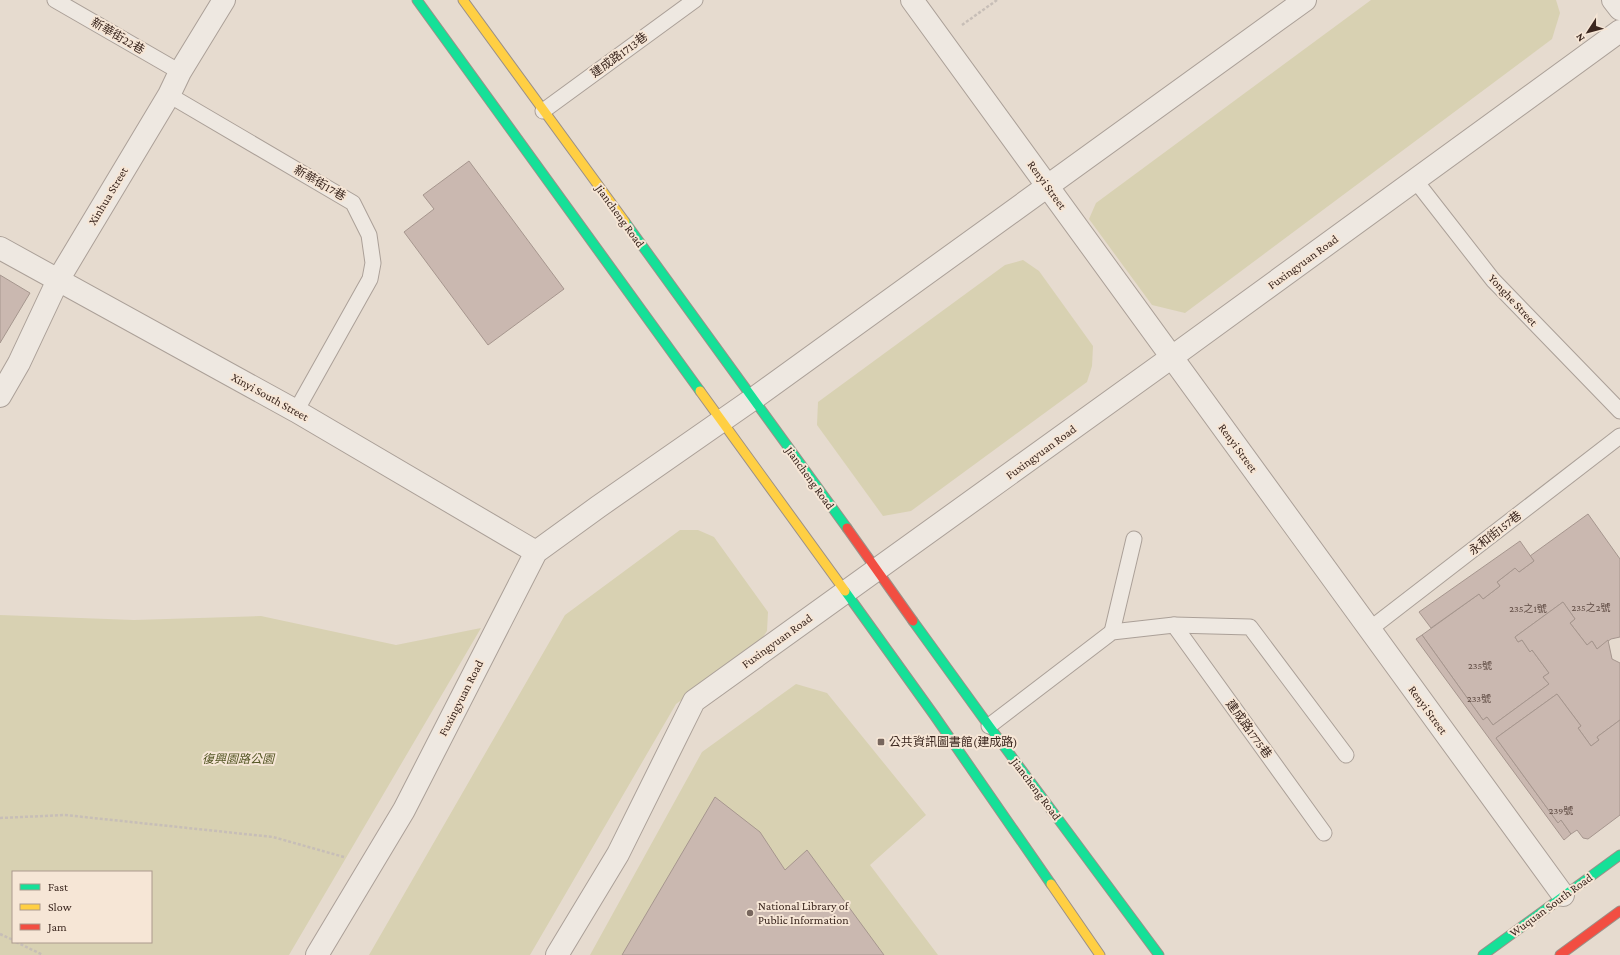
<svg xmlns="http://www.w3.org/2000/svg" width="1620" height="955" font-family="'Crimson Pro','Noto Sans TC',serif">
  <rect width="100%" height="100%" fill="#e6dbcf"/>
  <!-- green -->
  <g fill="#d8d1b2" fill-rule="evenodd">
    <path d="M1371,0H1556L1560,13L1552,39L1185,313L1152,305L1089,219L1096,203Z"/>
    <path d="M1023,260L1039,271L1093,346L1092,366L1087,382L911,511L883,516L817,425L818,402L1005,265Z"/>
    <path d="M680,530H698L714,537L768,612L767,631L757,646L676,704L530,955H369L565,615Z"/>
    <path d="M0,615L134,620L261,616L396,645L481,628L289,955H0ZM13,872H151V942H13Z"/>
    <path d="M796,684L827,693L926,815L870,865L938,955H590L702,752Z"/>
  </g>
  <!-- building -->
  <g fill="#cab8b0" stroke="#a6968e">
    <path d="M469,161L564,289L488,345L404,232L434,209L423,195Z"/>
    <path d="M0,275L30,293L0,343Z"/>
    <path d="M1588,514L1620,559V637L1611,639L1597,649L1592,641L1587,645L1570,623L1575,619L1563,602L1515,637L1518,642L1522,640L1530,652L1532,650L1549,673L1543,677L1549,684L1493,725L1487,717L1483,720L1422,635L1479,594L1483,599L1500,586L1497,582L1515,568L1519,572L1534,561L1530,556Z"/>
    <path d="M1520,541L1534,561L1519,572L1515,568L1497,582L1500,586L1483,599L1479,594L1431,628L1419,612Z"/>
    <path d="M1563,602L1575,619L1570,623L1587,645L1592,641L1597,649L1608,640L1612,659L1620,663V720L1597,737L1599,740L1591,746L1578,728L1581,726L1557,694L1496,738L1558,823L1561,820L1571,834L1564,840L1416,639L1422,635L1483,720L1487,717L1493,725L1549,684L1543,677L1549,673L1532,650L1530,652L1522,640L1518,642L1515,637Z"/>
    <path d="M1557,694L1581,726L1578,728L1591,746L1599,740L1597,737L1620,720V815L1588,839L1583,838L1577,830L1571,834L1561,820L1558,823L1496,738Z"/>
    <path d="M715,797L760,832L785,870L807,850L884,955H622Z"/>
  </g>
  <g fill="none" stroke-linecap="round" stroke-linejoin="round">
    <defs>
      <g id="lane">
        <path d="M55,0L180,72"/>
        <path d="M169,95L353,203L369,235L373,263L370,279L296,411"/>
        <path d="M543,111L695,0"/>
        <path d="M1415,180L1493,280L1620,411"/>
        <path d="M1174,625L1250,627L1346,755"/>
        <path d="M1370,629L1620,436"/>
        <path d="M1112,632L1134,539"/>
        <path d="M989,726L1112,632L1174,625L1324,833"/>
      </g>
      <g id="street">
        <path d="M912,0L1563,895"/>
        <path d="M1613,0L1620,9"/>
        <path d="M0,248L296,411L536,552"/>
        <path d="M0,396L19,363L58,280L169,95L180,72L224,0"/>
        <path d="M317,955L404,810L536,552L598,507L753,399L1305,0"/>
        <path d="M557,955L618,854L694,701L1172,357L1620,31"/>
      </g>
      <g id="fast">
        <path d="M417,0L700,391"/>
        <path d="M625,222L847,528"/>
        <path d="M845,591L934,715L1051,884"/>
        <path d="M913,621L989,726L1159,955"/>
        <path d="M1483,955L1620,855"/>
      </g>
      <g id="slow">
        <path d="M463,0L625,222"/>
        <path d="M700,391L845,591"/>
        <path d="M1051,884L1100,955"/>
      </g>
      <g id="jam">
        <path d="M847,528L913,621"/>
        <path d="M1560,955L1620,911"/>
      </g>
    </defs>
    <!-- lane casing -->
    <use href="#lane" stroke="#aba098" stroke-width="17"/>
    <!-- street casing -->
    <use href="#street" stroke="#aba098" stroke-width="24"/>
    <!-- fast casing -->
    <use href="#fast" stroke="#9b9088" stroke-width="11"/>
    <!-- slow casing -->
    <use href="#slow" stroke="#9b9088" stroke-width="11"/>
    <!-- jam casing -->
    <use href="#jam" stroke="#9b9088" stroke-width="11"/>
    <!-- path -->
    <g stroke="#c7beb7" stroke-width="2.5" stroke-dasharray="3 2" stroke-linecap="butt">
      <path d="M962,25L997,0"/>
      <path d="M0,818L65,815L273,837L344,857"/>
      <path d="M0,934L13,940"/>
      <path d="M16,942L43,955"/>
    </g>
    <!-- lane -->
    <use href="#lane" stroke="#eee8e1" stroke-width="15"/>
    <!-- street -->
    <use href="#street" stroke="#eee8e1" stroke-width="22"/>
    <!-- fast -->
    <use href="#fast" stroke="#16e098" stroke-width="9"/>
    <!-- slow -->
    <use href="#slow" stroke="#ffcf43" stroke-width="9"/>
    <!-- jam -->
    <use href="#jam" stroke="#f24e42" stroke-width="9"/>
  </g>
  <!-- markers -->
  <g fill="#77665d" stroke="#f6e6d6" stroke-width="1.5">
    <rect x="877" y="738" width="8" height="8" rx="2"/>
    <circle cx="750" cy="913" r="4"/>
  </g>
  <g text-anchor="middle" stroke-width="4" stroke-linejoin="round" paint-order="stroke">
    <!-- number labels -->
    <g font-size="10" fill="#5f4b43">
      <text x="1591" y="611">235之2號</text>
      <text x="1528" y="612">235之1號</text>
      <text x="1480" y="669">235號</text>
      <text x="1479" y="702">233號</text>
      <text x="1561" y="814">239號</text>
    </g>
    <!-- street labels -->
    <g font-size="12" fill="#3b271f" stroke="#f6e6d6">
      <text transform="translate(118 36) rotate(30)" y="4">新華街22巷</text>
      <text transform="translate(619 55) rotate(-36)" y="4">建成路1713巷</text>
      <text transform="translate(320 183) rotate(30)" y="4">新華街17巷</text>
      <text transform="translate(1047 185) rotate(54)" y="4">Renyi Street</text>
      <text transform="translate(108 196) rotate(-59)" y="4">Xinhua Street</text>
      <text transform="translate(620 216) rotate(54)" y="4">Jiancheng Road</text>
      <text transform="translate(1303 262) rotate(-36)" y="4">Fuxingyuan Road</text>
      <text transform="translate(1513 300) rotate(47)" y="4">Yonghe Street</text>
      <text transform="translate(270 397) rotate(29)" y="4">Xinyi South Street</text>
      <text transform="translate(1238 448) rotate(54)" y="4">Renyi Street</text>
      <text transform="translate(1041 452) rotate(-36)" y="4">Fuxingyuan Road</text>
      <text transform="translate(810 478) rotate(54)" y="4">Jiancheng Road</text>
      <text transform="translate(1495 533) rotate(-38)" y="4">永和街157巷</text>
      <text transform="translate(777 641) rotate(-36)" y="4">Fuxingyuan Road</text>
      <text transform="translate(461 698) rotate(-63)" y="4">Fuxingyuan Road</text>
      <text transform="translate(1428 710) rotate(54)" y="4">Renyi Street</text>
      <text transform="translate(1249 729) rotate(54)" y="4">建成路1775巷</text>
      <text transform="translate(1036 789) rotate(53)" y="4">Jiancheng Road</text>
      <text transform="translate(1551 905) rotate(-36)" y="4">Wuquan South Road</text>
    </g>
    <!-- poi labels -->
    <g font-size="12" fill="#3b271f" stroke="#f6e6d6" text-anchor="start">
      <text x="889" y="746">公共資訊圖書館(建成路)</text>
      <text x="758" y="910">National Library of<tspan x="758" dy="14">Public Information</tspan></text>
    </g>
    <!-- park labels -->
    <g font-size="12" font-style="italic" fill="#555726" stroke="#f6e6d6">
      <text x="238" y="763">復興園路公園</text>
    </g>
  </g>
  <!-- legend -->
  <rect x="12" y="871" width="140" height="72" fill="#f6e6d6" stroke="#ab9a8d"/>
  <rect x="20" y="884" width="20" height="6" fill="#16e098" stroke="#ab9a8d"/>
  <text x="48" y="891" font-size="12" fill="#3b271f">Fast</text>
  <rect x="20" y="904" width="20" height="6" fill="#ffcf43" stroke="#ab9a8d"/>
  <text x="48" y="911" font-size="12" fill="#3b271f">Slow</text>
  <rect x="20" y="924" width="20" height="6" fill="#f24e42" stroke="#ab9a8d"/>
  <text x="48" y="931" font-size="12" fill="#3b271f">Jam</text>
  <!-- north arrow -->
  <g transform="translate(1588 32) rotate(234)" stroke="#f6e6d6" stroke-width="3" paint-order="stroke">
  <path d="M0-3L7 15L0 10L-7 15Z" fill="#3b271f"/>
  <text y="-6" font-size="11" font-weight="bold" text-anchor="middle" fill="#3b271f">N</text>
  </g>
</svg>
